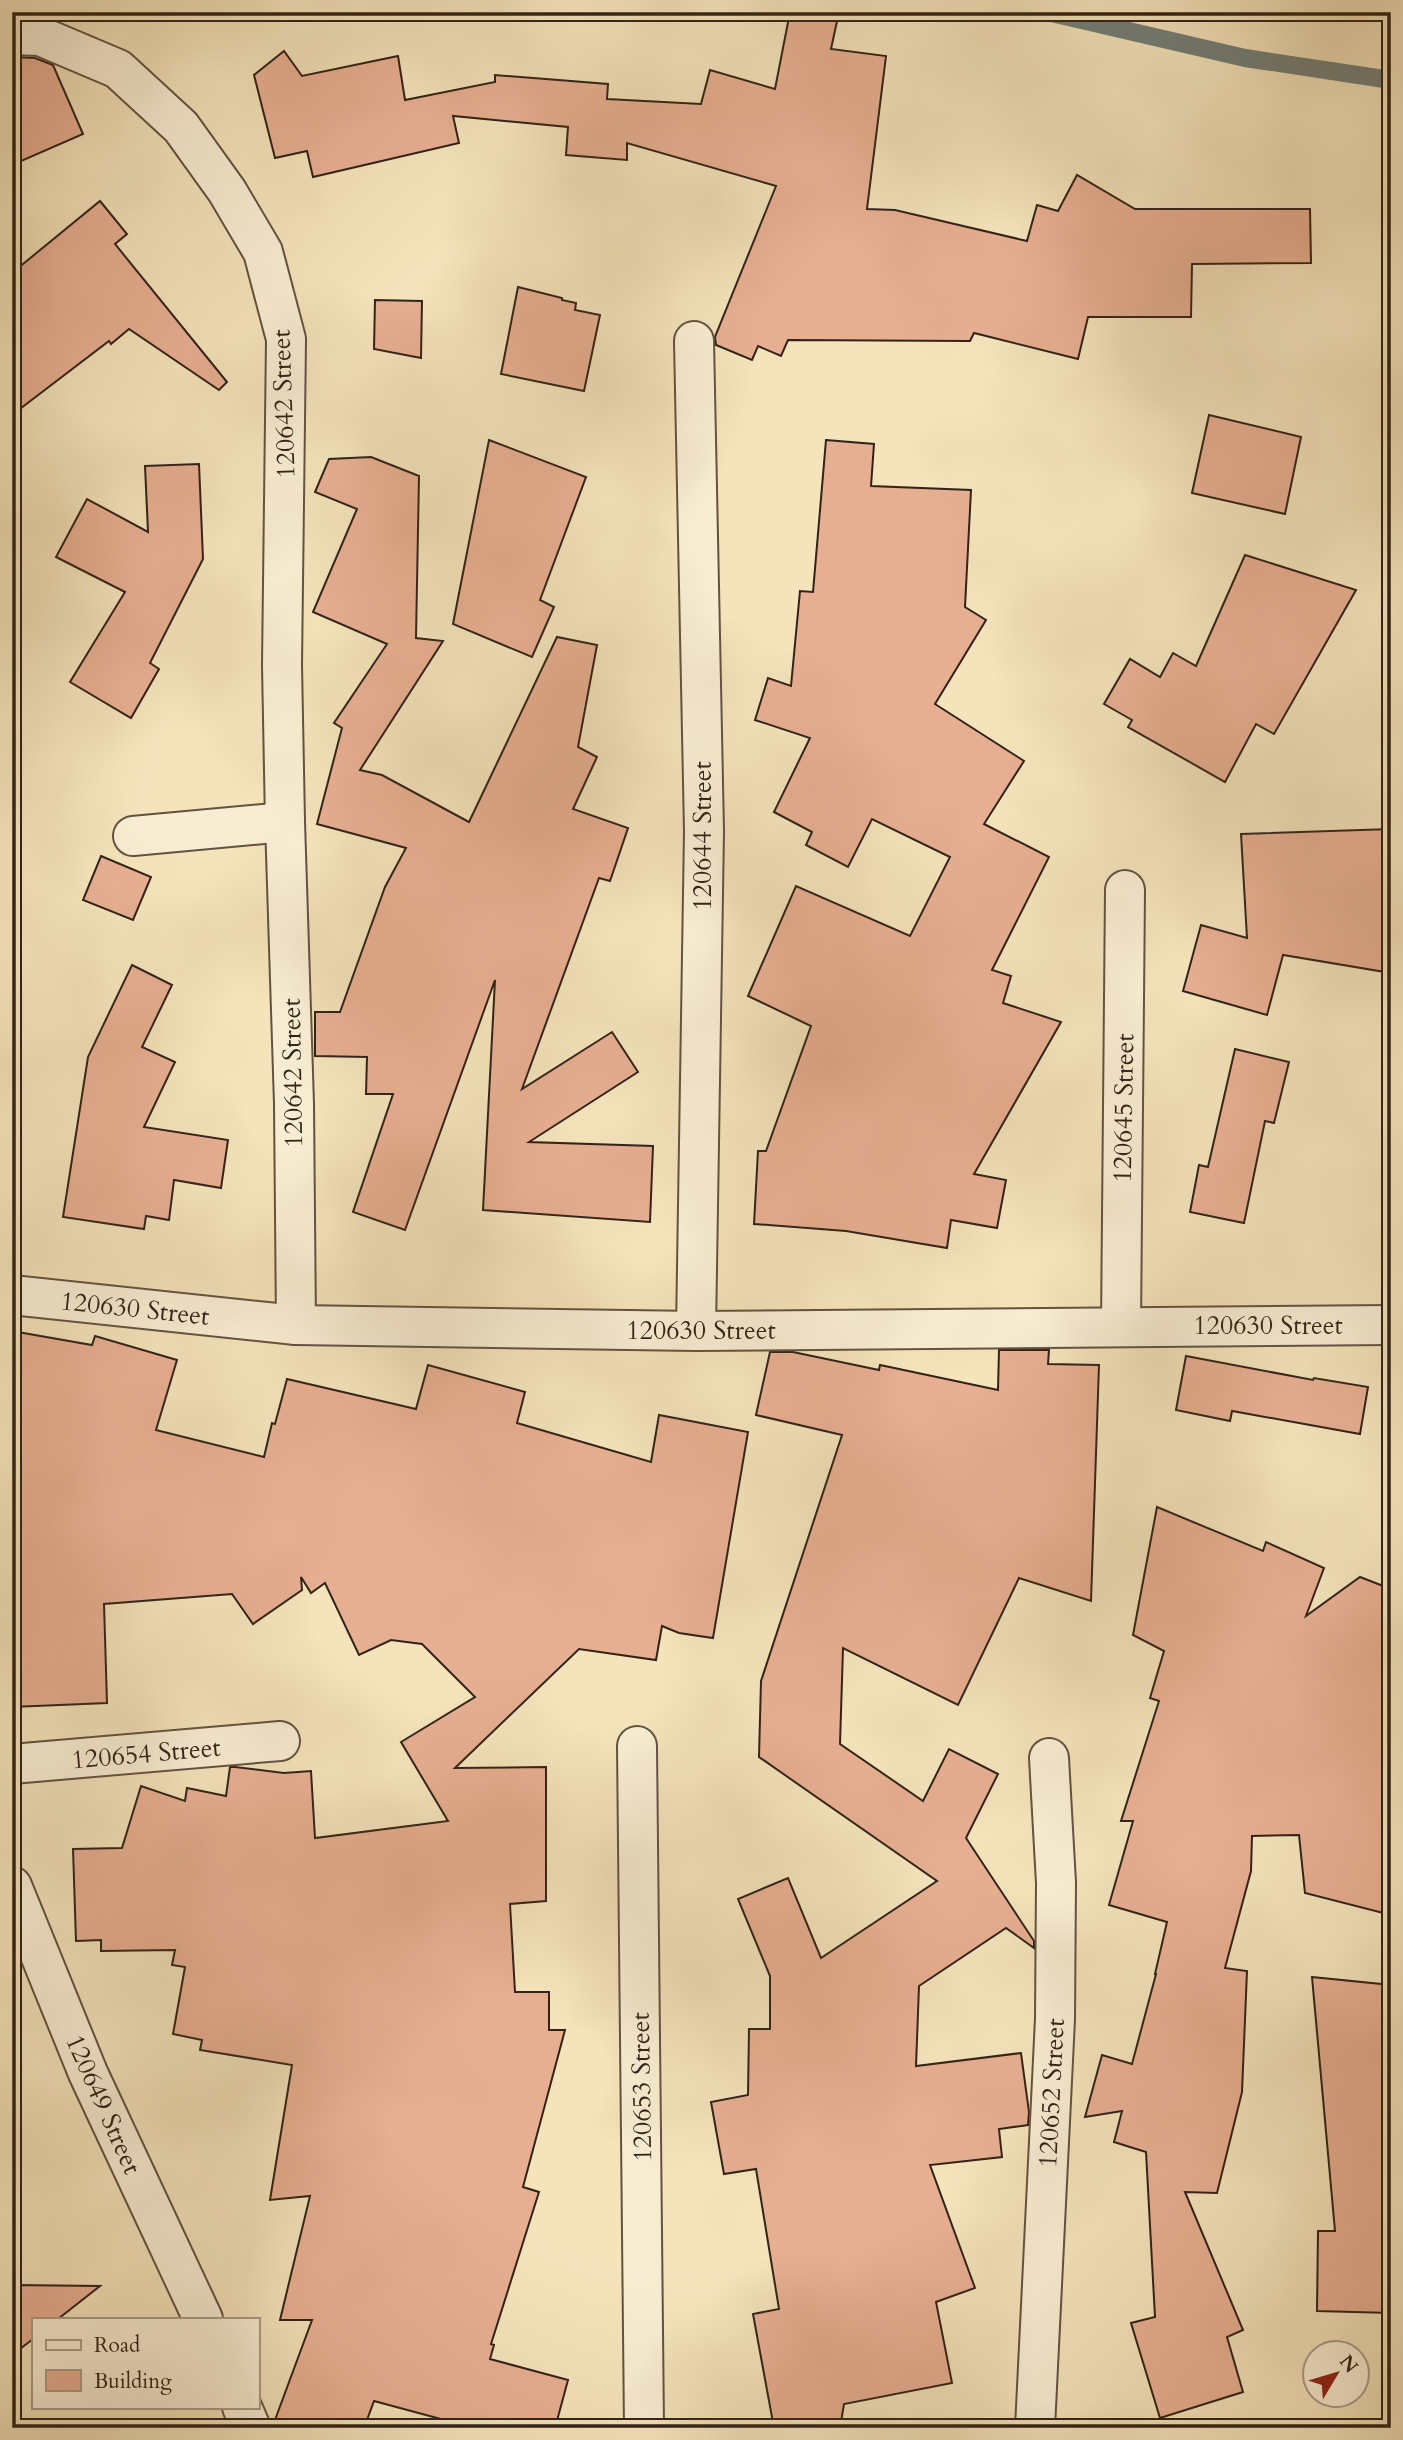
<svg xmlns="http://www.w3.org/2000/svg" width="1403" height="2440" font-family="Cardo,serif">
  <rect width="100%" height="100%" fill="#f4e3bb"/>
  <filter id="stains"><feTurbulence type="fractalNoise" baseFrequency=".00286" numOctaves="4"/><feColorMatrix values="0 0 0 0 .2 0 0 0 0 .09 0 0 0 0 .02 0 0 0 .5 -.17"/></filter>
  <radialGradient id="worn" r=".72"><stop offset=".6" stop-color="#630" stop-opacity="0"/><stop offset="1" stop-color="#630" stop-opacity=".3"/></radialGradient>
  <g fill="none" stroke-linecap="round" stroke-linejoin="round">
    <!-- stream -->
    <path stroke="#737f79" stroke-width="18" d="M1047,12L1245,58L1391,80"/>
  </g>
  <!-- building -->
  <g fill="#e7af92" stroke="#322318" stroke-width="2">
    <path d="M790,12H839L831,49L886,56L867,209L895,210L1027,241L1037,205L1058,211L1077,175L1135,209H1310L1311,263L1192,264L1191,317H1088L1078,359L974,333L970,341L788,340L781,356L758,346L752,360L716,345L715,337L776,186L627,143V160L566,155L568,127L453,116L459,143L313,177L307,151L275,158L254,75L284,51L302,76L398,56L405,100L495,82V75L608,84L607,99L701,104L710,70L775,89Z"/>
    <path d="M12,57L35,58L53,65L83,134L12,165Z"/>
    <path d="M100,201L127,234L115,244L227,382L219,390L129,329L111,344L109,341L12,415V273Z"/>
    <path d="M518,287L562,298V300L576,303L575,310L600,315L584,391L501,374Z"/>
    <path d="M375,300L422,301L421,358L374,349Z"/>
    <path d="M1209,415L1301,437L1285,514L1192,493Z"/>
    <path d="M489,440L586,477L540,600L554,607L532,657L453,624Z"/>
    <path d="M826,440L874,444L871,486L971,490L965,607L986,620L935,704L1024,761L984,824L1049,857L992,970L1011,976L1003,1003L1061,1022L974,1174L1006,1180L997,1228L951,1220L947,1248L846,1231L754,1224L758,1151H766L811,1026L748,996L796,886L910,936L950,857L872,819L848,867L806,845L812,832L774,812L810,738L755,720L768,678L791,686L800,591L813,592Z"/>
    <path d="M371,457L419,476L416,638L443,641L360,770L382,775L469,822L557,637L597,645L578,747L597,757L573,809L628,828L610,881L599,878L522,1089L612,1032L638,1072L529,1142L653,1146L650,1222L483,1210L495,980L405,1230L353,1212L393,1094H366L367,1057L315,1056V1012H340L385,887L406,848L317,824L342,728L334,723L387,644L313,612L357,509L315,492L329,459Z"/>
    <path d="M199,464L203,559L150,663L159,669L131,718L70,682L125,592L56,557L87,499L148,532L145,466Z"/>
    <path d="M1245,555L1356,590L1274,734L1256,724L1225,782L1128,727L1132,720L1104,704L1130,659L1160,677L1173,653L1196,666Z"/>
    <path d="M1391,829V936L1385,972L1283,955L1267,1015L1183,991L1201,925L1247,938L1241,834Z"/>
    <path d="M101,856L151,877L133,920L83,900Z"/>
    <path d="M132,965L172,985L142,1047L175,1062L144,1127L228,1140L221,1188L174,1180L169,1220L146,1216L144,1229L63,1217L88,1057Z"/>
    <path d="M1235,1049L1289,1062L1274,1123L1265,1121L1244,1223L1190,1212L1199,1165L1208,1167Z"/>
    <path d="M12,1331L92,1345L95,1336L177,1360L156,1430L264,1457L272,1423L275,1424L287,1379L416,1409L428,1365L525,1392L517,1423L651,1462L659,1415L748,1432L713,1638L679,1633L662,1626L656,1660L579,1649L455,1768L546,1767V1901L510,1904L515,1992H549V2030H565L523,2187L539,2192L491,2344L494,2345L490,2359L568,2380L555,2428H474L374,2401L364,2428H272L312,2320H280L310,2196L270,2200L292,2065L200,2050L202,2040L173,2034L185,1967L172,1965L175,1950L101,1951V1940L76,1941L73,1849L122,1848L141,1786L185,1801L187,1788L226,1796L230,1767H235L284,1773L311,1771L315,1838L448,1821L401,1742L475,1697L422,1644L391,1640L359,1655L325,1583L311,1593L301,1577L302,1590L253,1624L232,1594L104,1604L107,1703L12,1707Z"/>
    <path d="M999,1350H1049L1048,1364L1099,1365L1091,1601L1019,1578L958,1705L843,1648L840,1744L923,1801L949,1749L998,1774L966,1838L1034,1941V1948L1006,1928L919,1986L916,2066L1021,2053L1029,2112L1028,2125L999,2129L1002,2157L930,2165L975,2288L936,2302L952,2383L844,2404L840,2428H774L753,2314L779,2309L756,2169L724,2174L711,2102L748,2095L749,2029H770V1976L738,1899L788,1878L821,1958L937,1881L759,1757L761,1681L842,1435L756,1415L770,1352H793L879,1370L880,1365L998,1390Z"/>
    <path d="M1186,1356L1313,1380L1314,1378L1368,1387L1360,1434L1232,1411L1230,1421L1176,1410Z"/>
    <path d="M1157,1507L1263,1551L1266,1542L1324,1568L1306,1616L1360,1577L1391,1589V1915L1305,1893L1299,1835L1252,1836L1251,1871L1225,1968L1247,1971L1242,2092L1217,2193L1185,2192L1243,2330L1227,2337L1243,2392L1160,2418L1131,2323L1155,2317L1146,2152L1114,2142L1122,2111L1085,2117L1102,2055L1132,2064L1156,1974H1155L1167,1922L1109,1905L1133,1821H1121L1159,1701L1150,1698L1164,1651L1133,1635Z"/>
    <path d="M1312,1977L1391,1985V2313L1317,2311L1318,2231H1335Z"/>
    <path d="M12,2285L100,2286L58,2319H33V2339L12,2355Z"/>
  </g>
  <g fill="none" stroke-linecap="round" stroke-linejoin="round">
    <defs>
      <g id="minor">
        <path d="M12,35L40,36L118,69L181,127L227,191L263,252L286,339L282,665L285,822L294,1104L296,1325"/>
        <path d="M694,341L704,831L696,1331"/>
        <path d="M133,836L285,822"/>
        <path d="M12,1295L296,1325L696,1331L1391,1325"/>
        <path d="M1121,1326L1125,890"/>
        <path d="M637,1746L644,2428"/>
        <path d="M12,1764L280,1741"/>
        <path d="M12,1886L88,2073L203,2319"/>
        <path d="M242,2407L251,2428"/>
        <path d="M1035,2428L1055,2019L1056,1883L1049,1758"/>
      </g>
    </defs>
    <!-- minor casing -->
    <use href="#minor" stroke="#625341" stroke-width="42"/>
    <!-- minor -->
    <use href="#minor" stroke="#f8edd3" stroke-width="38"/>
  </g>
  <g text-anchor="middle" stroke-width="5" stroke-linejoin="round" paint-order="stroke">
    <!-- street labels -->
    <g font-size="26" fill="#322318" stroke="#f8edd3">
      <text transform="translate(283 404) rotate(-92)" y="9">120642 Street</text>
      <text transform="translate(702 836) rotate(-90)" y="9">120644 Street</text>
      <text transform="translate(292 1073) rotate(-91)" y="9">120642 Street</text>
      <text transform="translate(1123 1108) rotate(-89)" y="9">120645 Street</text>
      <text transform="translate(135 1308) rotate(6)" y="9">120630 Street</text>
      <text x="1268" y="1334">120630 Street</text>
      <text x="701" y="1339">120630 Street</text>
      <text transform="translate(146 1753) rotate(-5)" y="9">120654 Street</text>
      <text transform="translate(641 2087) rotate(-91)" y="9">120653 Street</text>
      <text transform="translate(1051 2093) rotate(-87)" y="9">120652 Street</text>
      <text transform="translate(104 2104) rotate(66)" y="9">120649 Street</text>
    </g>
  </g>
  <!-- margin -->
  <rect width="1403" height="2440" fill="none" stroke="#f4e3bb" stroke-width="42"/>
  <rect x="14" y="14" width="1375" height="2412" fill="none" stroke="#322318" stroke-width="3.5"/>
  <rect x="21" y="21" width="1361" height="2398" fill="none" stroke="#322318" stroke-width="2"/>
  <!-- legend -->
  <rect x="32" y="2318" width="228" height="91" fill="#f8edd3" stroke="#a99c88" stroke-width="2"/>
  <rect x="46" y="2340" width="35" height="10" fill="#f8edd3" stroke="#a99c88" stroke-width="2"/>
  <text x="94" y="2352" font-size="21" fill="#322318">Road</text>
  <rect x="46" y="2370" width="35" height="21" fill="#e7af92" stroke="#a99c88" stroke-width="2"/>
  <text x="94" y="2388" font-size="21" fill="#322318">Building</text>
  <!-- north arrow -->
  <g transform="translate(1336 2374) rotate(52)"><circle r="33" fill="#f8edd3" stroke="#a99c88" stroke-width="2"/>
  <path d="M0-5L12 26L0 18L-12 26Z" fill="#8f2418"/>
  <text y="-10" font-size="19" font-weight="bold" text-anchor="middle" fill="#322318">N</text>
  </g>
  <rect width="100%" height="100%" filter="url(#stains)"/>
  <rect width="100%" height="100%" fill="url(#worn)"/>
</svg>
